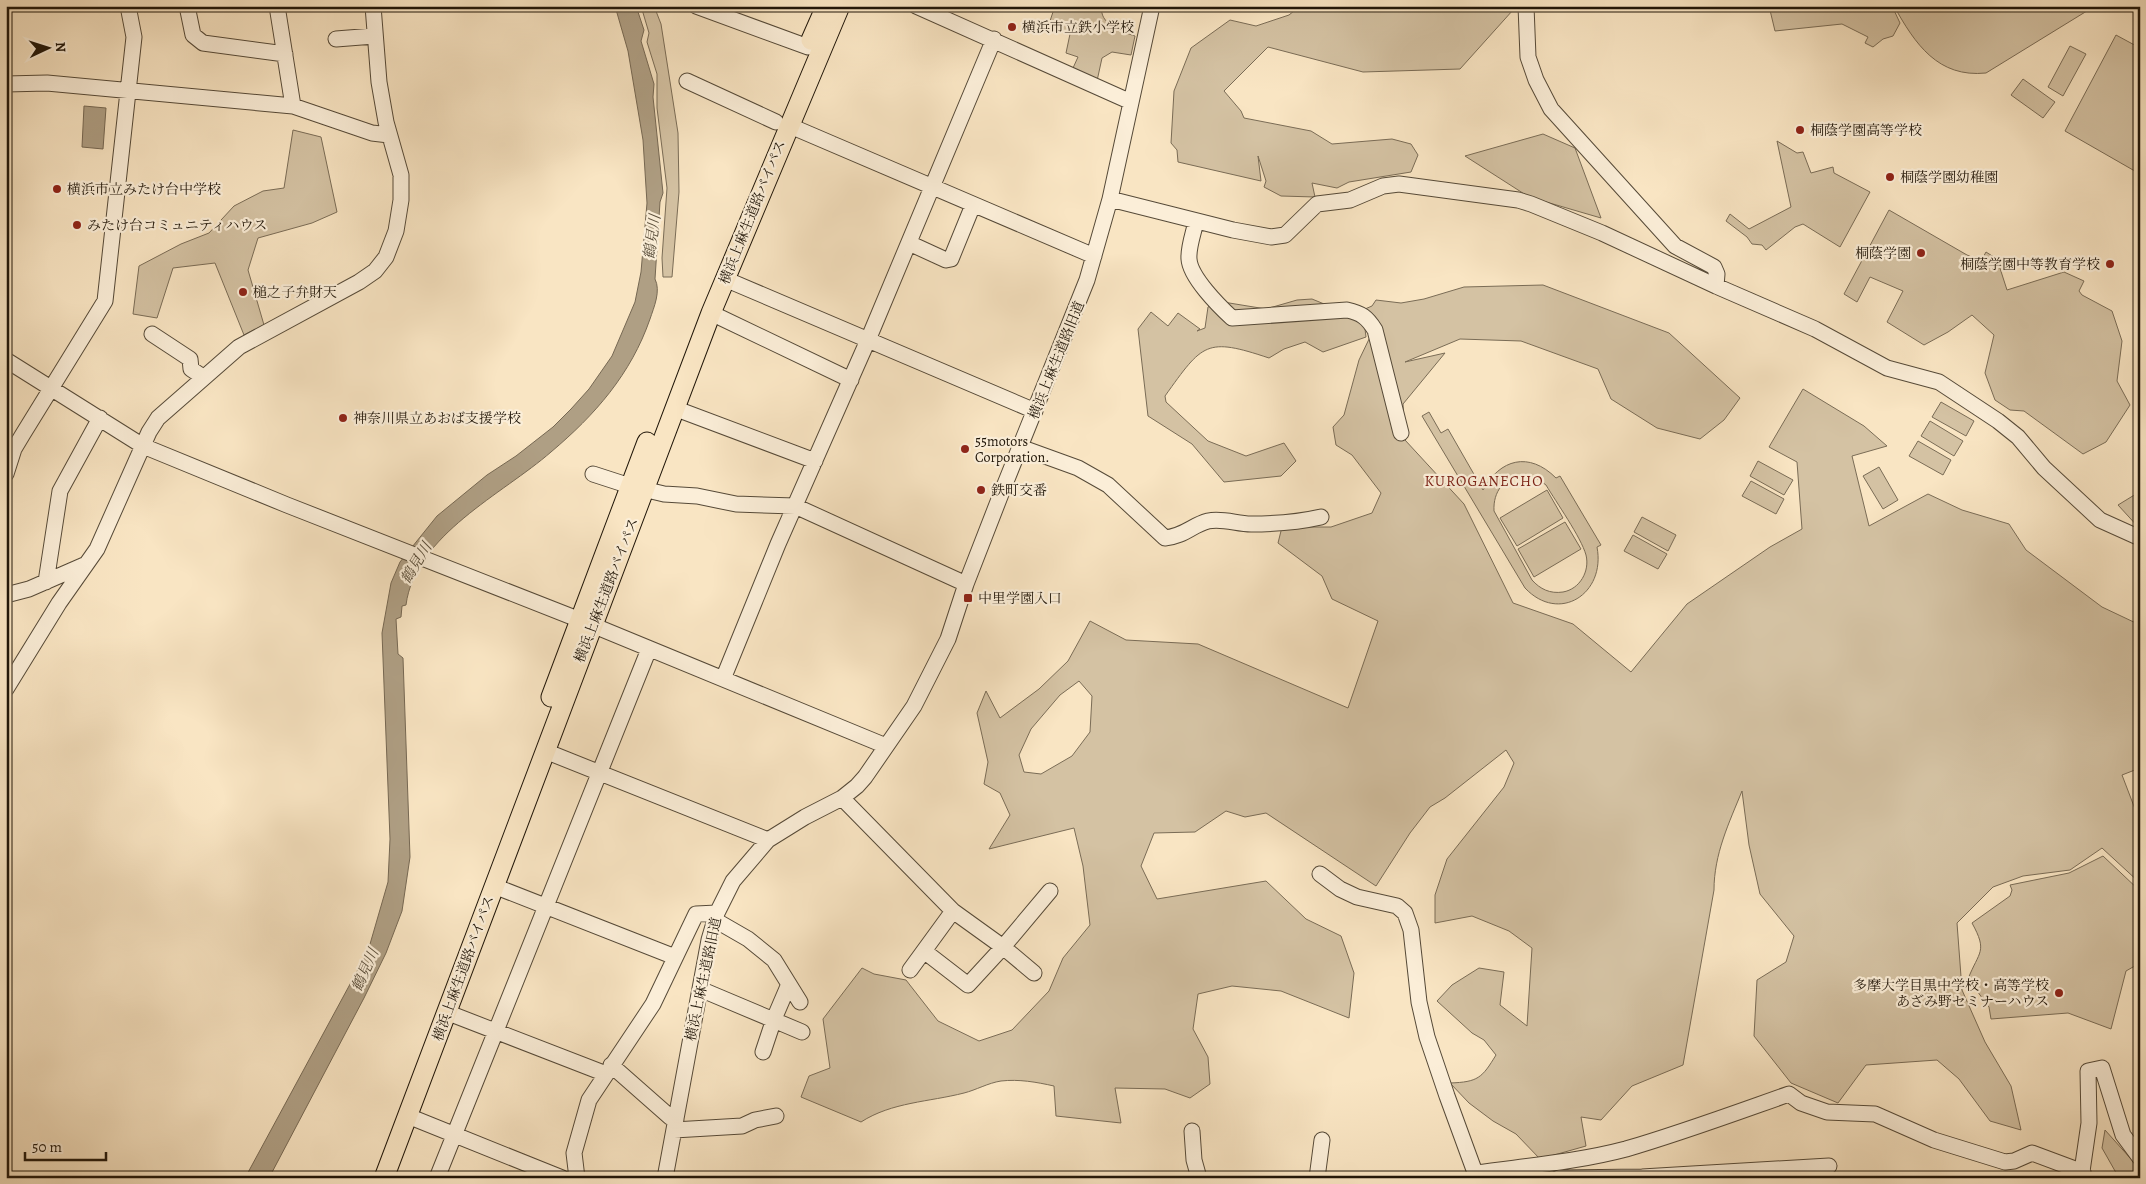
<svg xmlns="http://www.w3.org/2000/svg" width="2146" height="1184" font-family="Alegreya,'Noto Serif JP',serif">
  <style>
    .green { fill: #d4c2a3; stroke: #7a6c56; fill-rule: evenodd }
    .water { fill: #af9f84; stroke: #766853 }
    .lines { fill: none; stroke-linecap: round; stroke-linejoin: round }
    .minor-casing { stroke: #564a38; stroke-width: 17 }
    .major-casing { stroke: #201609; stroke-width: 21 }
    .minor { stroke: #fbeed8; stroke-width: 15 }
    .major { stroke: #f9e5c3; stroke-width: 19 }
    .poi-dot { fill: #8f2418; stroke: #fbeed8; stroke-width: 2 }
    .labels { text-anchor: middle; stroke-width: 4.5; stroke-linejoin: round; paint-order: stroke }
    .poi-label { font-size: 14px; fill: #201609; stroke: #fbeed8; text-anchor: start }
    .street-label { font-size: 14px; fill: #201609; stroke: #fbeed8 }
    .water-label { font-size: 15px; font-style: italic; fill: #594d3a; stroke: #fbeed8 }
    .neighbourhood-label { font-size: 15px; letter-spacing: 1px; fill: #7a1f14; stroke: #fbeed8 }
  </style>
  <rect width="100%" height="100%" fill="#f9e5c3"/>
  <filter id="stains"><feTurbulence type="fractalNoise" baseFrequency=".004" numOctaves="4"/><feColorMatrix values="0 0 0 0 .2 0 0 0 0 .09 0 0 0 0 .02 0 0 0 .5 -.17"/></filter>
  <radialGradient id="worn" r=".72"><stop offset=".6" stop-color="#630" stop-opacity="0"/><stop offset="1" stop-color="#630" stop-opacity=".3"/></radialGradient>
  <path class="green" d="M641 6H654L661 24 678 133 679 192 672 277H663L662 258 667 188 657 108V74L647 42 649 33Z
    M1055 6H1102C1098 24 1123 32 1135 36L1131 55 1112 52 1102 58 1097 81 1073 68 1078 57 1066 53 1070 34 1049 24Z
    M1300 6H1512L1513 10 1460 69 1363 72 1268 47 1224 91 1241 111 1244 118 1311 131 1332 144 1392 139 1411 144 1418 155 1411 172 1349 182 1337 188 1312 183 1315 197 1281 196 1264 187 1266 181 1258 156 1261 181 1178 162 1177 150 1171 143 1174 91 1191 48 1230 20 1256 26 1289 15Z
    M1769 6H1892L1900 23 1893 36 1883 39 1873 47 1865 43 1868 37 1842 24 1775 31Z
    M1894 6H2095L1986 73C1938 78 1915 44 1894 6Z
    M2116 35 2140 48V174L2065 131Z
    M2070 46 2086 54 2063 96 2048 87Z
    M2023 79 2055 102 2043 118 2011 95Z
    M293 130 321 137 337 212 312 223 258 238 248 270 264 325 244 335 215 263 173 268 157 318 133 314 139 266 181 244 209 233 234 206 263 191 284 188Z
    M1543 134 1575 148 1601 218 1529 197 1465 156Z
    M1777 141 1797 153 1803 152 1811 173 1833 167 1834 173 1870 192 1840 247 1803 224 1795 227 1766 250 1762 245 1752 244 1747 237 1726 221 1730 214 1749 229 1791 207Z
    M1889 210 1967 255 1981 261 1986 252 1997 259 2007 290 2064 272 2084 281 2079 291 2082 295 2112 311 2122 341 2117 381 2130 405 2106 442 2083 454 2024 411 2010 410 1995 400 1985 373 1994 335 1972 315 1948 332 1924 345 1887 322 1903 291 1870 277 1857 302 1844 294Z
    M1543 285 1669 333 1740 398 1724 420 1700 439 1657 428 1611 399 1598 369 1521 341 1460 339 1405 362 1445 353 1403 404 1405 440 1464 504 1513 603 1573 624 1631 672 1687 604 1770 547 1802 529 1797 462 1769 447 1803 389 1864 426 1887 446 1852 456 1869 526 1928 494 1962 510 2009 524 2026 550 2102 607 2140 625V768L2122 775 2140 822V883L2102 848 2070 870 2023 876 1993 887 1957 923 1962 990 1985 1042 2011 1086 2021 1130 1990 1121 1959 1079 1937 1060 1866 1065 1838 1103 1791 1083 1754 1036 1757 980 1786 962 1794 936 1760 894 1749 845 1742 791C1729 823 1714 854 1714 890L1683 1065 1632 1086 1601 1120 1581 1117 1586 1146 1540 1159 1516 1134 1493 1121 1469 1103 1450 1083C1478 1082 1482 1078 1496 1055L1484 1040 1472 1033 1437 1001 1452 985 1479 968 1504 972 1500 1005 1527 1026 1532 948 1509 931 1472 916 1435 923V895L1447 859 1504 787 1514 763 1506 750 1445 798 1430 807 1410 833 1376 886 1266 813 1245 817 1226 811 1195 832 1154 833 1141 866 1157 899 1266 881 1306 919 1341 936 1354 973 1349 1018 1281 991 1232 986 1198 994 1193 1029 1208 1057 1210 1084 1190 1098 1165 1089 1115 1088 1121 1123 1056 1116 1054 1086C1036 1082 1019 1079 1001 1081 988 1083 976 1090 964 1093 929 1102 892 1102 861 1122L801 1097 809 1076 830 1068 823 1019 862 968 874 974 906 980 938 1021 979 1041 1012 1030 1049 991 1063 958 1090 925 1083 866 1074 828 989 849 1010 815 1000 793 984 784 988 762 977 713 986 691 1000 718 1039 689 1068 661 1090 621 1126 640 1198 644 1348 708 1378 621 1332 599 1322 576 1278 543 1282 527H1331L1372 513 1381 493 1352 455 1336 445 1333 427 1344 415 1359 360 1371 335 1364 321 1366 337 1323 352 1305 342 1284 349 1269 358C1206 337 1203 343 1165 396L1166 402 1208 441 1246 456 1284 443 1296 461 1281 476 1224 482 1192 444 1148 416 1138 329 1151 312 1168 326 1178 313 1200 329 1197 331 1205 328 1208 307 1217 301 1266 309 1297 300 1312 299 1351 315 1372 306 1376 300 1401 303 1424 299 1464 287ZM1079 681 1092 696 1090 732 1072 756 1041 774 1024 772 1019 755 1031 729 1060 695Z
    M1941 402 1974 421 1966 436 1932 417Z
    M1429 412 1441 433 1448 429 1483 490C1500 459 1529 451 1556 478L1560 476 1601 545 1597 547C1606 594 1559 624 1525 588L1422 416ZM1523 475 1535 477 1546 485C1556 502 1581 537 1586 555 1590 571 1580 589 1563 592 1550 594 1540 589 1532 580L1494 511C1493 491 1504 478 1523 475Z
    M1930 421 1963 441 1954 456 1921 436Z
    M1918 441 1951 460 1943 475 1909 456Z
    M1758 461 1793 480 1784 495 1750 476Z
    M1879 467 1898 500 1883 509 1863 476Z
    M1751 481 1784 499 1776 514 1742 496Z
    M1547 490 1563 518 1517 546 1500 518Z
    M2136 494 2140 496V529L2118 505Z
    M1642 517 1676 535 1668 551 1634 532Z
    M1565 522 1581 549 1534 577 1518 549Z
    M1633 535 1667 554 1658 569 1624 551Z
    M2103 856 2140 891V963L2126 971 2111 1029 2068 1013 1991 1019 1989 1007 1968 979C1979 951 1988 952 1972 923L2010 896 2012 890 2010 885 2069 873Z
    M2105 1130 2140 1169V1178H2119L2102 1148Z"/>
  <path class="water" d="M615 6H636L644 30 641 41 654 84 653 97 663 193 660 202 655 279C661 291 654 307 650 319 631 374 595 415 551 452 503 494 415 535 406 605L402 606 401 617 396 619 398 654 403 658 410 857 402 911 386 953 364 998 269 1178H245L368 951 388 882 390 839 382 633 391 583 400 562 437 516 487 475 516 456 553 427 571 409 589 389 612 356 635 302 641 272 647 203 643 140 628 51Z
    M84 106 106 108 103 149 82 147Z"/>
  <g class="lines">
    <defs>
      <path id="minor" d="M187 6 193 35 203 43 285 54
        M277 6 293 106 372 133 389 135
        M696 6 808 47
        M916 6 1131 102
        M1526 6 1528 57 1536 80 1551 109 1675 246 1714 267 1717 274 1716 286
        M336 39 374 36
        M687 81 776 122
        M6 84 47 83 293 106
        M788 125 1094 256
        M1110 199 1233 230 1271 237 1285 235 1317 204 1350 200 1383 186 1399 184 1518 200 1531 204 1602 233 1716 286 1815 329 1887 368 1939 382 1998 421 2018 437 2044 468 2100 520 2140 538
        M1196 221C1194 232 1188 247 1189 259 1190 277 1219 306 1232 318L1347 310C1361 313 1367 317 1375 330L1401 433
        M909 243 946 260 951 259 973 205
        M725 279 1035 411
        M711 313 851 380
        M152 334 190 359 191 369 203 377
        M6 360 143 446 287 505 580 620 886 746
        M674 408 815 461
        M1020 447 1078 468 1108 485 1165 538C1185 536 1192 525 1208 521 1223 518 1237 524 1251 524 1274 524 1299 522 1321 517
        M6 474 14 449 23 434 105 301 134 37 128 6
        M593 474 630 486
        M643 489 664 494 697 496 736 504 795 506 966 584
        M46 582 60 491 100 418
        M6 595 29 589 84 565
        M723 679 778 544 868 340 994 39
        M6 689 59 603 97 549 149 432 158 418 239 347 359 282 375 271 386 257 396 231 401 200V175L386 122 379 82 373 6
        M545 751 768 840
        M842 798 953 911 1003 947 1034 973
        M1320 874 1340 889 1357 897 1397 906 1405 913 1411 930 1419 1002 1427 1037 1447 1096 1477 1178
        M494 886 675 957
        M715 920 748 939 774 960 800 1002
        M924 951 968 985 1003 947 1050 891
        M910 970 953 911
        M700 989 802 1032
        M446 1012 606 1074
        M763 1052 774 1019 789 984
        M611 1065 670 1117 676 1119
        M408 1116 562 1178
        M674 1130 742 1126 755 1120 776 1116
        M1192 1131 1194 1160 1199 1178
        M1476 1173C1526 1166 1577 1162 1626 1149 1681 1133 1735 1113 1789 1094L1801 1103 1827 1112 1875 1114 1934 1140 2005 1162 2014 1161 2032 1153 2083 1172
        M437 1178 649 649
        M577 1178 574 1153 589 1100 653 1004 696 914 717 913
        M665 1178 709 940 717 913 733 881 768 840 805 817 842 798 857 786 865 777 914 706 948 639 966 584 1001 494 1087 280 1110 199 1152 6
        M1317 1178 1322 1140
        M1559 1178 1642 1177 1829 1166
        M2081 1178 2089 1123 2088 1071 2102 1068 2123 1135 2140 1158"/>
      <path id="major" d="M811 40 826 6
        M551 697 647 442
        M384 1178 711 313 840 6"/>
    </defs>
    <use href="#minor" class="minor-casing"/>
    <use href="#major" class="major-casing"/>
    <use href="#minor" class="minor"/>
    <use href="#major" class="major"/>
  </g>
  <g class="poi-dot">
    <circle cx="1012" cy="27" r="5"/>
    <circle cx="1800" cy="130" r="5"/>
    <circle cx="1890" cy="177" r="5"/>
    <circle cx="57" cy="189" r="5"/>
    <circle cx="77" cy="225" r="5"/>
    <circle cx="1921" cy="253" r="5"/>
    <circle cx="2110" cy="264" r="5"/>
    <circle cx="243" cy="292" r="5"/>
    <circle cx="343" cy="418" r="5"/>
    <circle cx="965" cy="449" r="5"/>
    <circle cx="981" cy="490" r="5"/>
    <rect x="963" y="593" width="10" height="10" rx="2.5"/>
    <circle cx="2059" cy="993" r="5"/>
  </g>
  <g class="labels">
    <g class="poi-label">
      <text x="1022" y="32">横浜市立鉄小学校</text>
      <text x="1810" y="135">桐蔭学園高等学校</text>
      <text x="1900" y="182">桐蔭学園幼稚園</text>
      <text x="67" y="194">横浜市立みたけ台中学校</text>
      <text x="87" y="230">みたけ台コミュニティハウス</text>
      <text x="1911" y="258" text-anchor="end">桐蔭学園</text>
      <text x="2100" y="269" text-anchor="end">桐蔭学園中等教育学校</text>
      <text x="253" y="297">槌之子弁財天</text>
      <text x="353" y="423">神奈川県立あおば支援学校</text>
      <text x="975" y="446">55motors<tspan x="975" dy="16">Corporation.</tspan></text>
      <text x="991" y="495">鉄町交番</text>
      <text x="978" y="603">中里学園入口</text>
      <text x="2049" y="990" text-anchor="end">多摩大学目黒中学校・高等学校<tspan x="2049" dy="16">あざみ野セミナーハウス</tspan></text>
    </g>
    <g class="street-label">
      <text transform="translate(752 212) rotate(-68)" y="5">横浜上麻生道路バイパス</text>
      <text transform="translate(1056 360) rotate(-68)" y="5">横浜上麻生道路旧道</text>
      <text transform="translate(606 590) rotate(-69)" y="5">横浜上麻生道路バイパス</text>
      <text transform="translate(463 968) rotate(-70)" y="5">横浜上麻生道路バイパス</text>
      <text transform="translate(703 979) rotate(-78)" y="5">横浜上麻生道路旧道</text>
    </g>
    <g class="water-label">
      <text transform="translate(652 237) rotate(-82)" y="5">鶴見川</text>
      <text transform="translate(416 563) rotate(-59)" y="5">鶴見川</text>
      <text transform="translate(365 970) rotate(-66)" y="5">鶴見川</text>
    </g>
    <g class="neighbourhood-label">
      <text x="1484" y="486">KUROGANECHO</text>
    </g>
  </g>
  <rect width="2146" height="1184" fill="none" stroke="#f9e5c3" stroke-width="25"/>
  <rect x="8" y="8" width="2131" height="1169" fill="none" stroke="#201609" stroke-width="2.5"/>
  <rect x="12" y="12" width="2121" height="1159" fill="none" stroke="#201609"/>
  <g transform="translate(48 48) rotate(86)" stroke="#fbeed8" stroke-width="4" paint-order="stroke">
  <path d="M0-4L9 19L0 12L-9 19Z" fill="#201609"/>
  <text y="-8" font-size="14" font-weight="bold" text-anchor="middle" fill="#201609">N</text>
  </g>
  <path d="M25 1152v8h81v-8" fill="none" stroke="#201609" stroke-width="2.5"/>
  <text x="32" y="1152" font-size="15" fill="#201609" stroke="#fbeed8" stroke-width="4" paint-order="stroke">50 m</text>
  <rect width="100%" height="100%" filter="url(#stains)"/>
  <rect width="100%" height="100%" fill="url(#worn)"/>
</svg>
